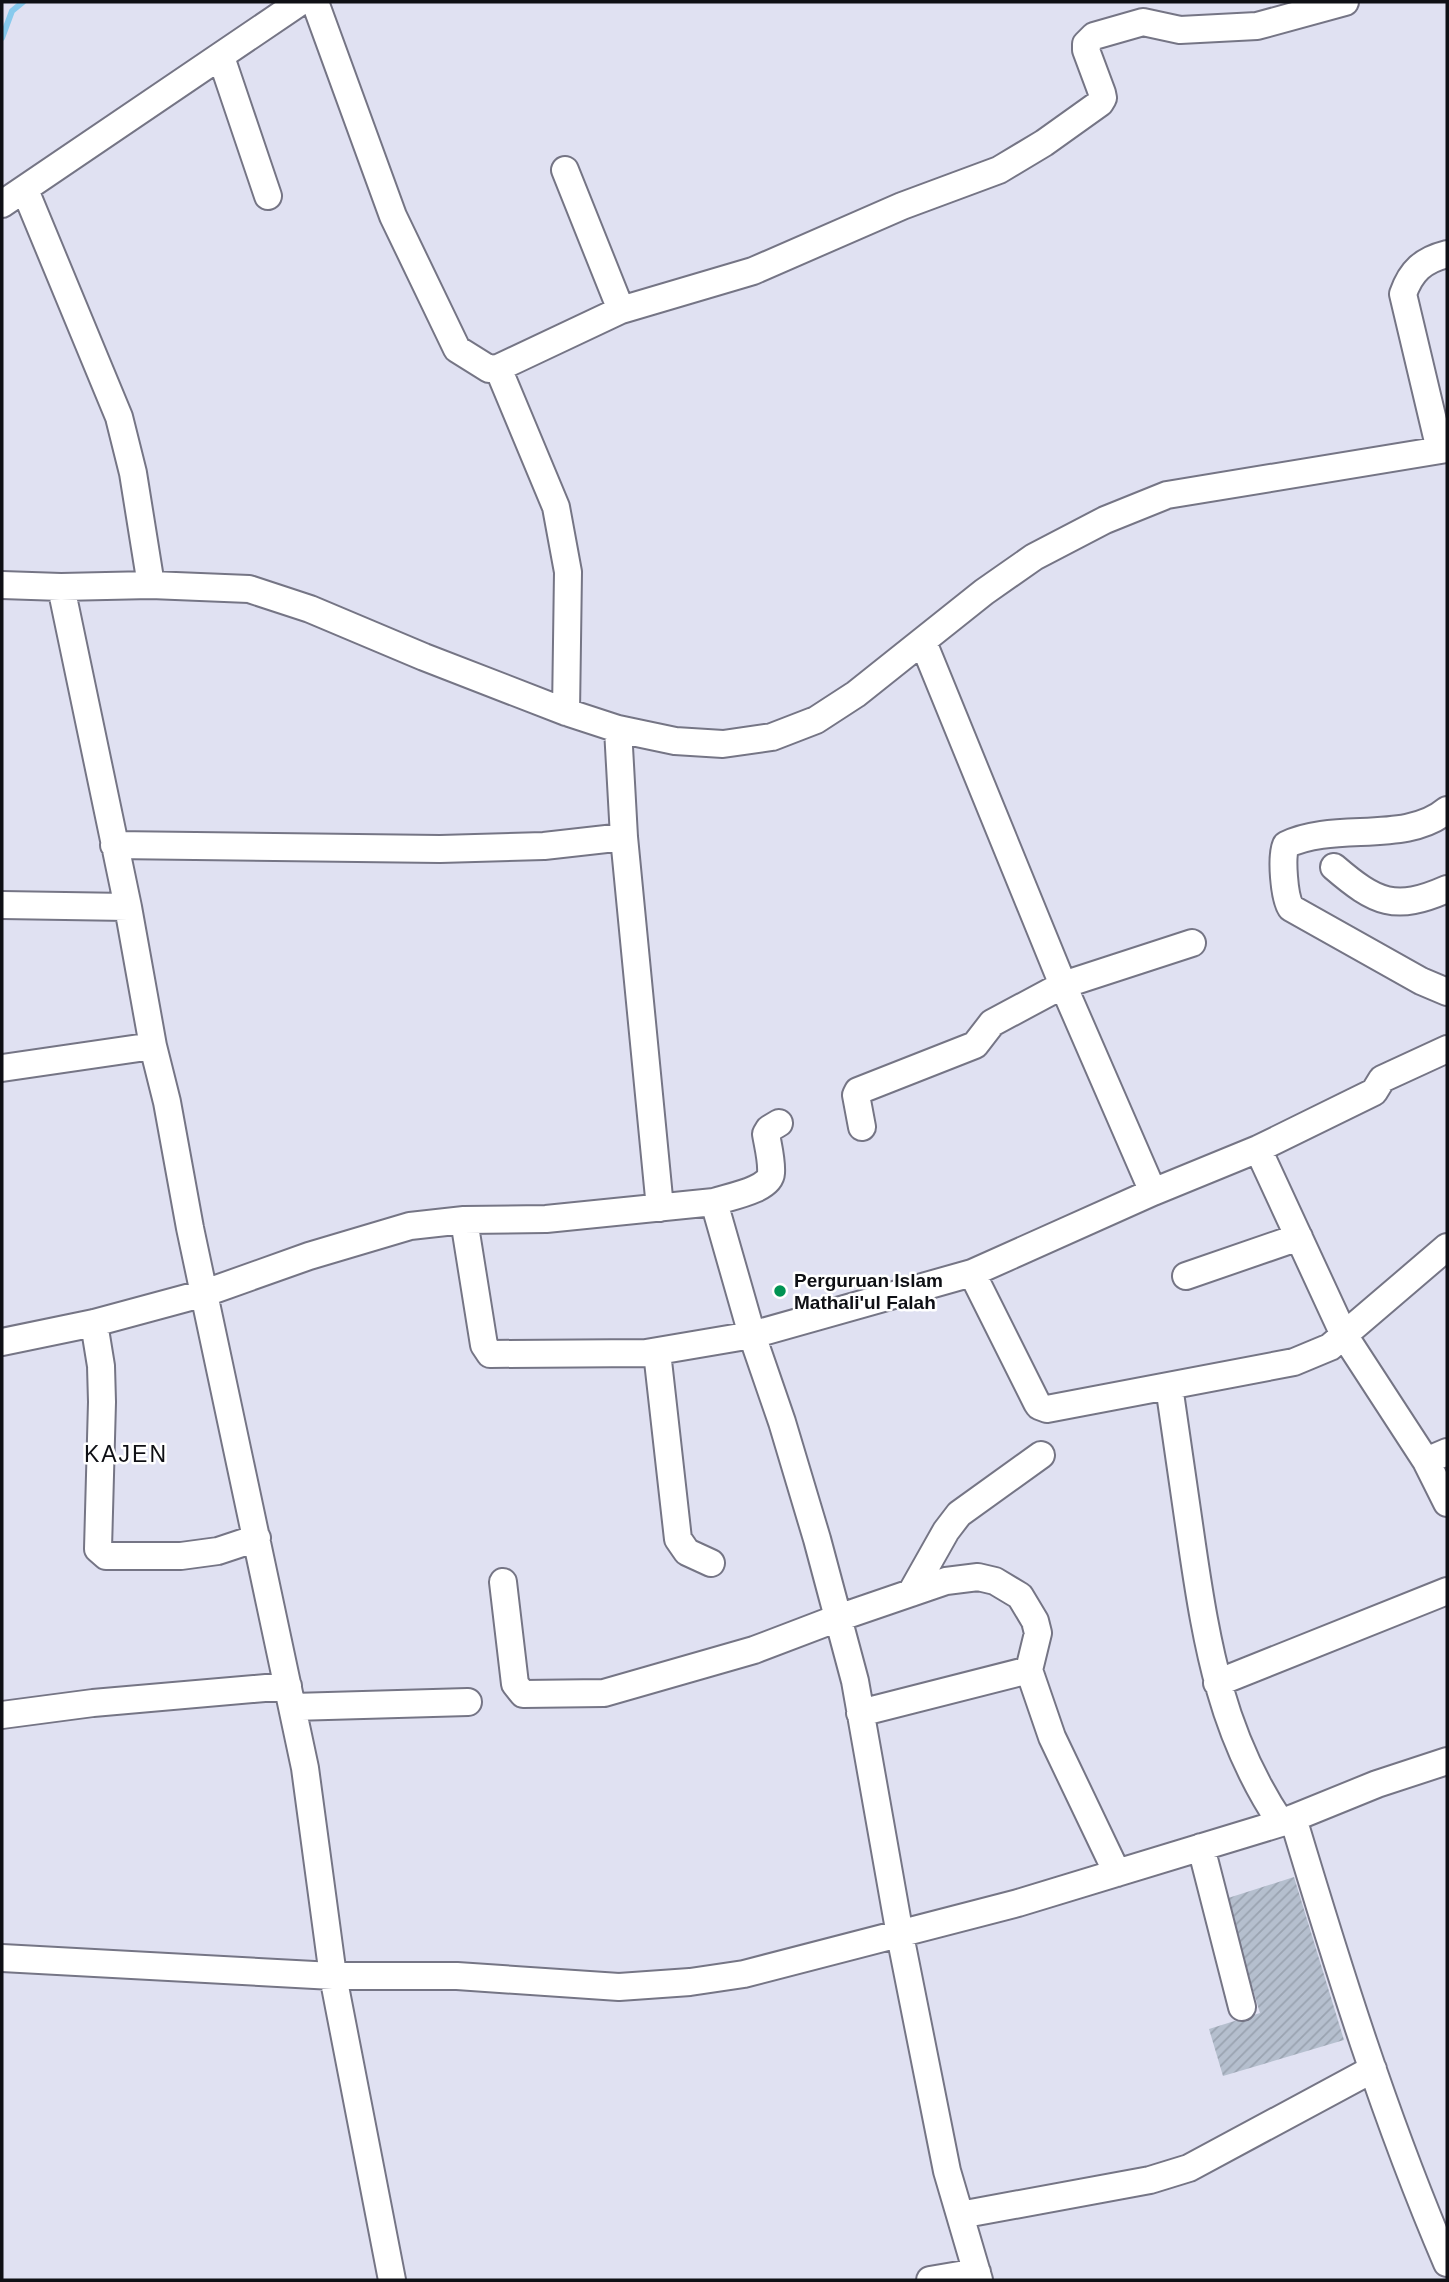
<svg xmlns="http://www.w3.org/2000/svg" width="1449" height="2282" font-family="Helvetica,sans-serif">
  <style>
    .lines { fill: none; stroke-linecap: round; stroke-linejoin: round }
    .stream { stroke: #87caed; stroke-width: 6 }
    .building { fill: url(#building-hatch) }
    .minor-casing { stroke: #757585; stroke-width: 30 }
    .minor { stroke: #fff; stroke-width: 26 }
    .poi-dot { fill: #009353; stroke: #fff; stroke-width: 2.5 }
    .labels { text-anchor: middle; stroke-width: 5; stroke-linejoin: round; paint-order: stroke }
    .poi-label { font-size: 19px; font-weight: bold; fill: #0f1015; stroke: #fff; text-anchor: start }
    .quarter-label { font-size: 23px; letter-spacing: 2px; fill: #0f1015; stroke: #fff }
  </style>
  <defs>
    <pattern id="building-hatch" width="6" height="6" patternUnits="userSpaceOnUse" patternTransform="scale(1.75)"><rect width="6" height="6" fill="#b5bfce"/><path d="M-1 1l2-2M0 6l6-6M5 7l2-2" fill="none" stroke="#9aa3b0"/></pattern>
  </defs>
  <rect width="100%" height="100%" fill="#e0e1f2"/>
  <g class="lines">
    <path class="stream" d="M2 38 12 11 23 2"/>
  </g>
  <path class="building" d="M1294 1877 1344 2040 1223 2076 1209 2029 1260 2013 1225 1899Z"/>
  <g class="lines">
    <defs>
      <path id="minor" d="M315 2 393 216 457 349 489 369 498 368 621 310 753 271 902 206 999 170 1044 143 1100 103 1103 98 1102 93 1086 50V44L1094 36 1143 22 1180 30 1257 26 1345 2
        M221 57 268 196
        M565 170 621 310
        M25 190 119 417 133 473 151 585
        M2 204 300 2
        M498 368 556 507 568 572 566 712
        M1440 450 1403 294C1411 271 1423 260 1447 254
        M2 585 61 587 151 585 249 589 310 609 424 657 566 712 618 729 675 741 723 744 772 737 816 720 856 694 984 592 1034 557 1105 520 1167 495 1447 449
        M61 587 128 907 153 1046 167 1102 190 1228 305 1768 333 1976 392 2280
        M618 729 624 837 660 1208
        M1447 810C1406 845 1335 821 1286 845 1281 857 1284 897 1291 908L1421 981 1447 992
        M114 845 440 849 544 846 624 837
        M1334 867C1376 903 1395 912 1447 889
        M2 905 128 907
        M2 1068 153 1046
        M862 1127 856 1095 858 1091 975 1045 992 1023 1063 985 1192 943
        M1258 1149 1344 1335 1426 1461 1447 1452
        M1153 1192 1258 1149 1374 1092 1382 1079 1447 1049
        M714 1202C728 1197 770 1190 771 1173 772 1161 768 1146 766 1134L769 1129 779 1123
        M464 1220 484 1345 490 1354 646 1353 752 1335 972 1273 1153 1192 1063 985 923 642
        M972 1273 1037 1403 1039 1406 1047 1409 1294 1362 1330 1347 1447 1247
        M1186 1276 1299 1237
        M94 1323 101 1366 102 1402 98 1549 106 1556H181L218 1551 257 1538
        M2 1342 94 1323 205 1293 309 1256 410 1226 464 1220 546 1219 714 1202 752 1335 782 1422 817 1539 855 1681 900 1935 947 2171 979 2280
        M657 1352 678 1539 687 1552 711 1563
        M1169 1386C1177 1439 1184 1492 1192 1545 1207 1647 1222 1735 1281 1823
        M1426 1461 1447 1503
        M503 1582 515 1684 523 1694 604 1693 754 1650 838 1618 946 1581 978 1577 995 1581 1020 1596 1035 1621 1038 1633 1029 1670 1052 1737 1117 1873
        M911 1593 946 1531 959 1514 1041 1455
        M1217 1683 1447 1591
        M293 1707 468 1702
        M860 1713 1029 1670
        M2 1715 93 1703 288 1686
        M1293 1818C1338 1968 1385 2119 1447 2263
        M1201 1847 1242 2007
        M2 1958 333 1976H457L619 1987 690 1982 744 1974 1018 1903 1281 1823 1377 1784 1447 1761
        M960 2215 1150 2180 1189 2168 1373 2069
        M930 2280 977 2272"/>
    </defs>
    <use href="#minor" class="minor-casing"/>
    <use href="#minor" class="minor"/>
  </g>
  <circle class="poi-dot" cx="780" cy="1291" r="7"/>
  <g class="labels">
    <g class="poi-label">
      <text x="794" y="1287">Perguruan Islam<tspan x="794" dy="22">Mathali'ul Falah</tspan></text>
    </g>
    <g class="quarter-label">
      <text x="126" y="1462">KAJEN</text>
    </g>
  </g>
  <rect width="1449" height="2282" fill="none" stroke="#0f1015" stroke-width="7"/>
</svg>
